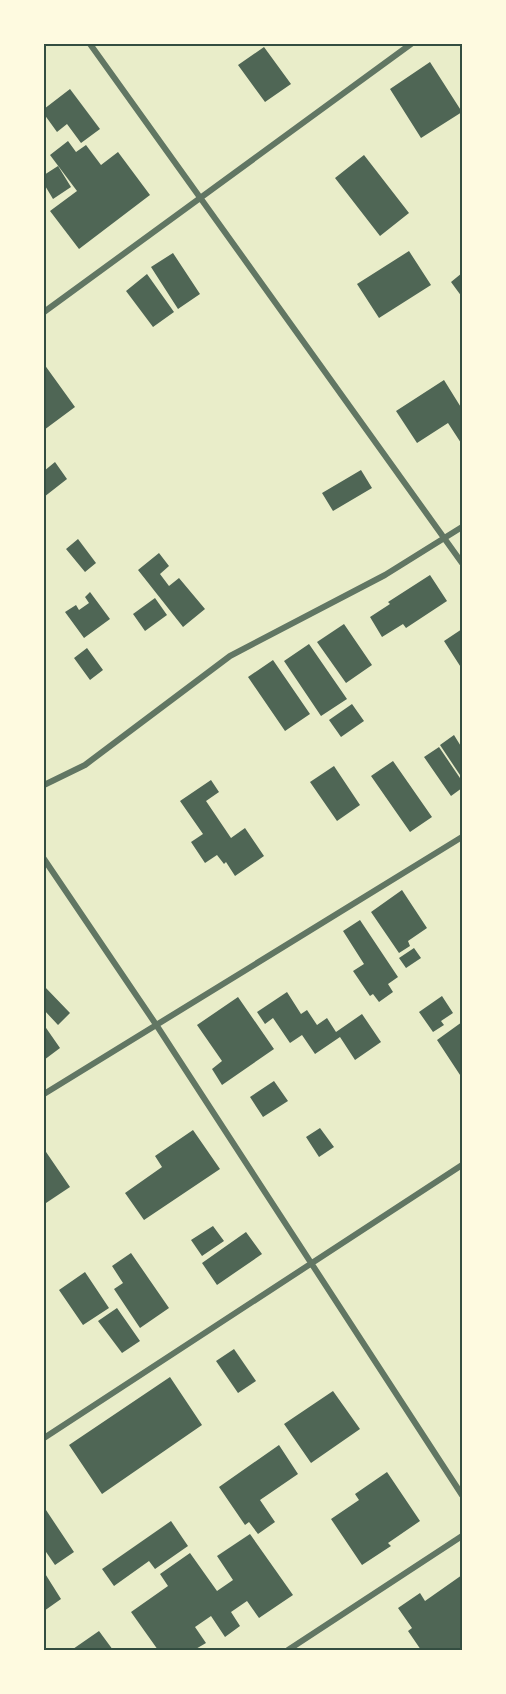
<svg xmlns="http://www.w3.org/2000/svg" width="506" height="1694" font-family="'Asap Condensed',sans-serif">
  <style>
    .building { fill: #4f6655 }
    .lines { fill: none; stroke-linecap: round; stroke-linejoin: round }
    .minor { stroke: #617663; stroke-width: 6 }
    .neatline { fill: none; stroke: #344e41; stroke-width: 2 }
  </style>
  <rect width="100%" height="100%" fill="#e9edc9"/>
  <path class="building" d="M264 47 291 84 265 102 238 65Z
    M430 62 462 112 421 138 390 89Z
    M70 89 100 129 81 143 67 124 57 132 44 114V109Z
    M68 141 76 152 86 145 101 165 118 152 150 195 79 249 50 211 77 191 50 155Z
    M364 155 409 213 380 236 335 178Z
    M58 166 71 187 53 199 44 184V175Z
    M409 251 431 285 379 318 357 284Z
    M173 253 200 294 178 309 151 267Z
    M462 273V297L451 282Z
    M147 274 174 312 153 327 126 291Z
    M44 364 75 407 44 430Z
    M444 380 462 409V442L461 443 448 423 417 443 396 411Z
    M55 462 67 479 44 497V471Z
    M361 470 372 488 333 511 322 493Z
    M78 539 96 563 85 572 66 549Z
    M159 553 169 566 160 574 169 586 179 578 205 609 183 627 138 570Z
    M430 575 447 601 406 628 403 624 382 637 370 617 390 604 388 602Z
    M90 592 110 619 84 638 65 612 76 605 79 610 89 603 85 597Z
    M155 598 167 615 145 631 133 614Z
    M344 624 372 665 346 683 317 642Z
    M462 629V669L444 641Z
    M309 644 347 699 321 716 284 661Z
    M87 648 103 670 90 680 74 658Z
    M273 660 310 714 285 731 248 677Z
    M352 704 364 721 341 737 329 720Z
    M454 735 462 748V778L440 745Z
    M439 747 462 781V788L451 796 424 757Z
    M393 761 432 817 410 832 371 776Z
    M334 766 360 805 337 821 310 782Z
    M211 780 219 792 206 801 231 838 245 828 264 856 235 876 226 862 224 864 217 855 205 863 191 842 203 834 180 801Z
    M402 890 427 928 408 941 410 946 399 953 371 912Z
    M360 920 398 977 388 984 393 992 379 1002 373 994 370 996 353 971 364 964 343 931Z
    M414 948 421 958 406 968 399 958Z
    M44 986 70 1013 58 1025 44 1010Z
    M287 992 301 1014 307 1010 317 1025 327 1018 336 1032 362 1014 381 1042 355 1060 340 1037 315 1054 302 1035 290 1043 273 1018 265 1024 257 1012Z
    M442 996 453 1013 441 1021 444 1025 433 1032 419 1012Z
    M238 997 274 1049 222 1085 212 1069 222 1061 197 1025Z
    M462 1022V1078L437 1040Z
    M44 1025 60 1048 44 1060Z
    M274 1081 288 1101 263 1117 250 1097Z
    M320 1128 334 1147 319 1157 306 1137Z
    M193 1130 220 1169 144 1220 125 1193 162 1167 155 1156Z
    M44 1149 70 1187 46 1203 44 1198Z
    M213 1226 224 1241 202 1256 191 1240Z
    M246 1232 262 1254 217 1285 202 1263Z
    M131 1253 169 1308 140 1328 114 1289 123 1283 112 1266Z
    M85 1272 109 1308 83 1325 59 1290Z
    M117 1308 140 1341 122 1353 98 1321Z
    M234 1349 256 1381 238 1393 216 1361Z
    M170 1377 202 1425 102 1494 69 1445Z
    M333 1391 360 1429 311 1463 284 1424Z
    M279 1445 298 1474 260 1500 275 1522 258 1534 249 1522 245 1525 219 1487Z
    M387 1472 420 1521 388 1543 391 1546 362 1565 331 1519 359 1500 355 1494Z
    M44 1507 74 1552 55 1565 44 1549Z
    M171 1521 188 1546 155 1569 149 1561 114 1586 102 1569Z
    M250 1534 293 1595 259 1618 247 1601 231 1612 240 1626 225 1637 211 1616 195 1627 206 1643 194 1650H158L131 1612 168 1586 160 1574 190 1553 217 1591 233 1580 217 1556Z
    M44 1572 61 1599 44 1611Z
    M462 1575V1650H421L408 1631 412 1628 398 1608 420 1593 425 1601Z
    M99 1631 113 1650H74L73 1649Z"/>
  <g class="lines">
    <path class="minor" d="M90 44 462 563
      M44 312 411 44
      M44 785 85 765 230 656 385 575 462 527
      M44 859 157 1026 462 1495
      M44 1094 462 837
      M44 1438 462 1165
      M288 1650 462 1536"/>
  </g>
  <rect width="506" height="1694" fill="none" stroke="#fefae0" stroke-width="90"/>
  <rect x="45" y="45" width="416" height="1604" class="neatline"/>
</svg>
